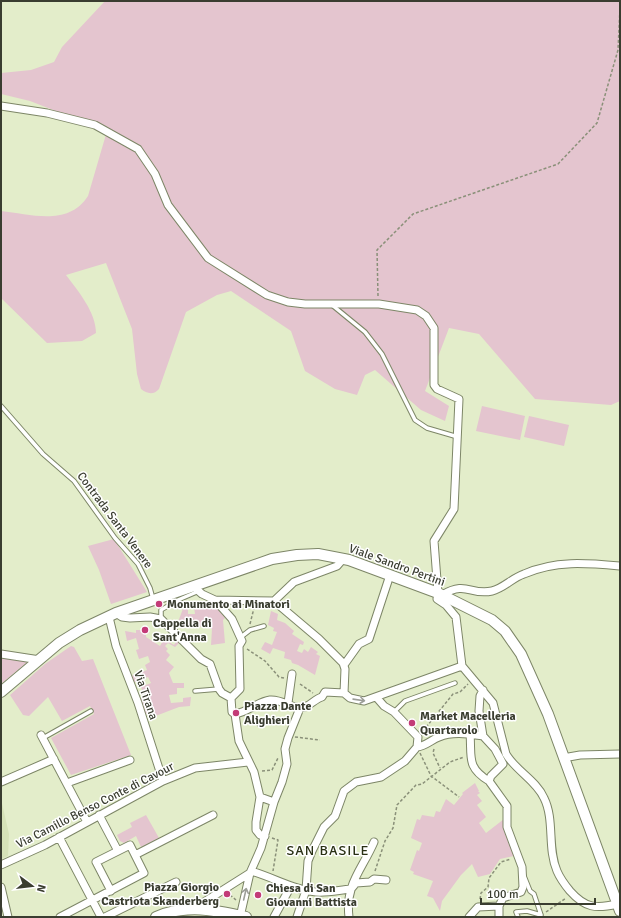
<svg xmlns="http://www.w3.org/2000/svg" width="621" height="918" font-family="Signika,sans-serif">
  <style>
    .built { fill: #d6e2b8 }
    .green { fill: #e4c5cf }
    .lines { fill: none; stroke-linecap: round; stroke-linejoin: round }
    .lane-casing { stroke: #7d8667; stroke-width: 5.5 }
    .street-casing { stroke: #7d8667; stroke-width: 9 }
    .secondary-casing { stroke: #7d8667; stroke-width: 12 }
    .path { stroke: #8a9079; stroke-width: 1.5; stroke-dasharray: 3 2; stroke-linecap: butt }
    .lane { stroke: #fff; stroke-width: 3.5 }
    .street { stroke: #fff; stroke-width: 7 }
    .secondary { stroke: #fff; stroke-width: 10 }
    .oneway { stroke: #9c9e98 }
    .poi-dot { fill: #c33b78; stroke: #fff; stroke-width: 1.5 }
    .labels { text-anchor: middle; stroke-width: 3; stroke-linejoin: round; paint-order: stroke }
    .street-label { font-size: 12px; fill: #3a3d30; stroke: #fff }
    .poi-label { font-size: 12px; font-weight: bold; fill: #3a3d30; stroke: #fff; text-anchor: start }
    .quarter-label { font-size: 14px; letter-spacing: 1px; fill: #293014; stroke: #fff }
  </style>
  <rect width="100%" height="100%" fill="#e3edca"/>
  <path class="built" d="M1 799 9 834 8 856 1 859Z"/>
  <path class="green" d="M105 1H620V401L611 405 535 399 479 334 449 328 425 391 449 406 445 421 421 410 375 370 365 375 357 395 335 389 305 371 291 331 231 291 217 295 186 312 159 389C154 395 147 394 141 389L137 374 132 329 106 263 66 275C78 291 96 312 96 333L82 341 47 343 1 298V211C31 214 68 227 88 196L107 131 30 101 1 94V73L31 70 54 62 62 47Z
    M482 406 525 416 520 440 476 431Z
    M529 416 569 425 564 446 524 437Z
    M114 539 147 592 111 604 99 570 88 546Z
    M188 601V614H195L194 607 213 609V603L225 618 223 620 225 643 211 645 212 629 178 622 184 606 183 605Z
    M271 611 278 614 277 620 285 623 294 631 292 634 304 642 303 645 300 644 297 651 302 653 304 649 308 652 311 647 318 652 316 654 320 656 315 675 298 665 292 663 291 660 284 658 285 652 273 648 270 654 261 649 265 642 272 645 277 632 273 631 274 628 268 625Z
    M136 630H142L146 635V637L160 646 164 639 174 645 178 639 180 642 175 647 168 643 165 646 168 649 166 651 170 655 166 660 174 667 169 673 173 683H184V688H177V694L169 695 171 703 183 702V698L191 697 190 706 179 707 153 717 151 712 144 715 140 699 145 697 141 687 151 683 148 677 133 683 131 676 147 670 145 665 150 662 148 656 139 659 136 650 139 649 136 638 127 641 125 631 136 633Z
    M71 646 74 647 82 661 93 659 131 755 71 775 51 738 94 714 90 706 62 721 48 697 29 716 23 715 10 695 45 664Z
    M1 656 30 660 1 684Z
    M475 783 479 791H478L480 793 477 795 482 801 477 805 486 817 479 823 486 833 504 819 514 850V856L500 859 490 874 478 877 472 864 461 875 442 901 440 911 433 898 427 896 433 881 413 874 414 872 410 870 417 850 419 851 422 843 411 838 417 819 420 820 422 815 434 817 436 811 440 812 446 799 454 805 463 794 462 793Z
    M146 815 159 838 141 847 136 836 124 843 120 841 117 835 132 827 130 823Z"/>
  <g class="lines">
    <defs>
      <path id="lane" d="M332 305 365 332 382 354 415 420 427 428 458 437
        M1 406 43 454 74 481 115 538 138 564 150 588 153 599
        M161 619V610L178 600 199 591
        M241 637 250 630 264 626
        M195 691 219 689
        M394 712 405 701 455 683
        M43 738 91 711
        M524 876 530 891 534 894 541 915
        M518 917 516 912 527 911 541 915"/>
      <path id="street" d="M1 106 47 113 95 125 138 149 155 174 168 205 208 258 267 295 288 302 305 304H379L417 310 426 316 434 328V385L437 389 459 399 454 509 434 541 438 593 437 599 446 605 456 617 462 666 493 703 506 754C516 771 536 780 544 798 555 820 547 848 557 871 560 878 565 885 570 891 585 908 596 909 617 904
        M194 587 202 594 215 600 274 601 319 639 343 663 345 669 344 693
        M442 595C467 580 470 596 492 591 504 588 512 578 524 574 555 560 587 563 620 566
        M215 600 232 619 242 641 239 646 240 689 231 698
        M274 601 294 582 337 566 343 559
        M116 613 122 617 130 618 150 617 161 619 201 659 210 664 219 689 222 693 231 698 232 712 235 714 239 741 254 772 260 797 274 802
        M109 617 116 646 138 703 163 781
        M1 654 40 660
        M344 665 359 644 369 639 390 575
        M483 690 480 696 479 711 483 736 495 749 503 764 491 776 489 781 507 806V827L522 867 523 887 521 892 503 898 499 906V917
        M288 703 292 674
        M235 714C248 712 257 702 270 700 281 699 290 707 300 708 309 708 314 699 322 697L325 692 344 693 350 698 364 701 462 666
        M470 734C472 757 466 767 489 781
        M41 735 87 822
        M417 747C426 746 431 740 439 737 453 731 469 734 483 736
        M563 758 580 755 620 754
        M1 782 54 759
        M67 783 130 760
        M260 797 256 822V830L260 835 265 836
        M99 815 118 851
        M59 837 101 917
        M135 855 213 815
        M1 865 45 845 163 781 195 768 248 762
        M251 871C273 877 293 890 316 892 328 893 339 890 351 889
        M1 887 8 917
        M351 889 356 883 370 882 374 879 386 880
        M193 909 250 873
        M60 917 144 873 130 845 96 862 111 891
        M105 917 176 882
        M240 917 250 873 261 848 274 802 282 782 287 764 285 749 288 738 300 708
        M274 917 291 886
        M297 917 306 890 308 861 312 851 324 827 335 816 344 791 356 782 381 777 405 761 417 747 418 737 394 712 384 706 377 698
        M349 917C345 884 362 870 374 842
        M469 917 478 907 499 906"/>
      <path id="secondary" d="M1 692 59 643 80 630 116 613 272 559 297 555 318 554 349 560 438 593 492 620 505 631 521 654 548 714 620 911
        M156 917C186 904 215 910 246 917"/>
    </defs>
    <use href="#lane" class="lane-casing"/>
    <use href="#street" class="street-casing"/>
    <use href="#secondary" class="secondary-casing"/>
    <path class="path" d="M378 296 377 250 413 214 558 164 597 123 618 50 620 8
      M250 624 254 608
      M247 649 265 661 279 677 284 678
      M300 684 313 693
      M250 717 260 728
      M423 731 453 694 460 692 468 684
      M295 737 320 740
      M434 749 433 753 440 768
      M420 753 431 776 459 797
      M262 771 272 770 278 758
      M272 838 278 840 273 871
      M375 871 385 841 393 828 397 805 416 785 422 784 450 762 464 757
      M230 895 236 900
      M480 899 481 893 488 887 489 878 501 862 511 859
      M546 912 566 898"/>
    <use href="#lane" class="lane"/>
    <use href="#street" class="street"/>
    <use href="#secondary" class="secondary"/>
  </g>
  <defs><path id="oneway-shaft" d="M-6 0H5M1.5-3L5.5 0L1.5 3" fill="none" stroke-width="1.6" stroke-linecap="round" stroke-linejoin="round"/></defs>
  <g class="oneway">
    <use href="#oneway-shaft" transform="translate(359 700) rotate(8)"/>
    <use href="#oneway-shaft" transform="translate(245 894) rotate(-77)"/>
  </g>
  <g class="poi-dot">
    <circle cx="159" cy="604" r="4"/>
    <circle cx="145" cy="630" r="4"/>
    <circle cx="236" cy="713" r="4"/>
    <circle cx="412" cy="723" r="4"/>
    <circle cx="227" cy="894" r="4"/>
    <circle cx="258" cy="895" r="4"/>
  </g>
  <g class="labels">
    <g class="street-label">
      <text transform="translate(115 520) rotate(53)" y="4">Contrada Santa Venere</text>
      <text transform="translate(397 565) rotate(20)" y="4">Viale Sandro Pertini</text>
      <text transform="translate(146 695) rotate(71)" y="4">Via Tirana</text>
      <text transform="translate(95 805) rotate(-27)" y="4">Via Camillo Benso Conte di Cavour</text>
    </g>
    <g class="poi-label">
      <text x="167" y="608">Monumento ai Minatori</text>
      <text x="153" y="627">Cappella di<tspan x="153" dy="14">Sant'Anna</tspan></text>
      <text x="244" y="710">Piazza Dante<tspan x="244" dy="14">Alighieri</tspan></text>
      <text x="420" y="720">Market Macelleria<tspan x="420" dy="14">Quartarolo</tspan></text>
      <text x="219" y="891" text-anchor="end">Piazza Giorgio<tspan x="219" dy="14">Castriota Skanderberg</tspan></text>
      <text x="266" y="892">Chiesa di San<tspan x="266" dy="14">Giovanni Battista</tspan></text>
    </g>
    <g class="quarter-label">
      <text x="328" y="855">SAN BASILE</text>
    </g>
  </g>
  <rect width="621" height="918" fill="none" stroke="#3a3d30" stroke-width="4"/>
  <g transform="translate(32 886) rotate(105)" stroke="#ffffff" stroke-width="3" paint-order="stroke">
  <path d="M0-3L7 15L0 10L-7 15Z" fill="#3a3d30"/>
  <text y="-6" font-size="11" font-weight="bold" text-anchor="middle" fill="#3a3d30">N</text>
  </g>
  <path d="M481 898v6h114v-6" fill="none" stroke="#3a3d30" stroke-width="2"/>
  <text x="487" y="898" font-size="12" fill="#3a3d30" stroke="#ffffff" stroke-width="3" paint-order="stroke">100 m</text>
</svg>
